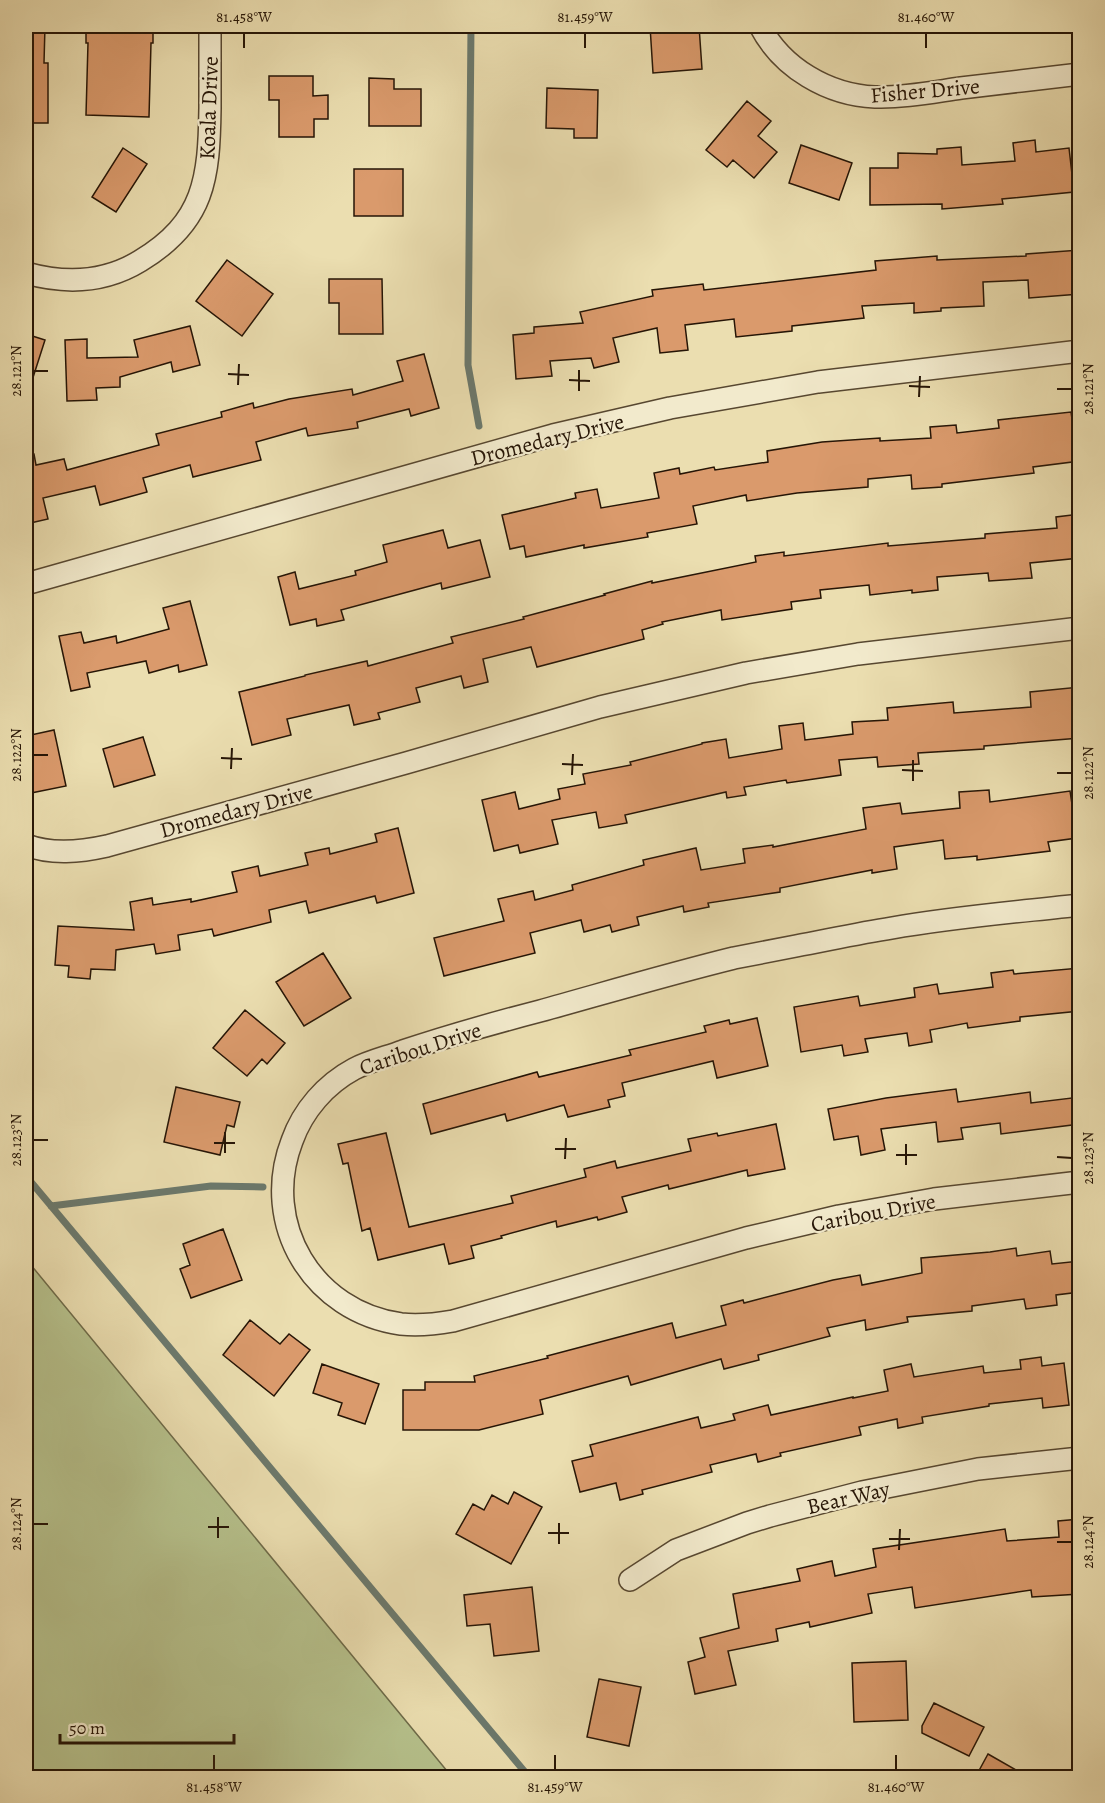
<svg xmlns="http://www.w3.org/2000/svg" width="1105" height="1803" font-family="Alegreya,serif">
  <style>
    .green { fill: #b6c18c; stroke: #6e6b49; stroke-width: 1.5 }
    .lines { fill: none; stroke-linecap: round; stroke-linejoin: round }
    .stream { stroke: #6b796d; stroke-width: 7 }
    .building { fill: #da9a6c; stroke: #261506; stroke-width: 1.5 }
    .minor-casing { stroke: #574730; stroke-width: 24 }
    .minor { stroke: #f2eacc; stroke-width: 21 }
    .ticks { fill: none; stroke: #261506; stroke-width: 2 }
    .labels { text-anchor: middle; stroke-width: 4.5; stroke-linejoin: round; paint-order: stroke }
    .street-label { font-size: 22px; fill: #261506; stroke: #f2eacc }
    .neatline { fill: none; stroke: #261506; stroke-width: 2 }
    .ticks-label { font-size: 15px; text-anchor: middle; fill: #261506 }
  </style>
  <rect width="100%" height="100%" fill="#ebdeb0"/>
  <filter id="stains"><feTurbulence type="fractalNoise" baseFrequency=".00333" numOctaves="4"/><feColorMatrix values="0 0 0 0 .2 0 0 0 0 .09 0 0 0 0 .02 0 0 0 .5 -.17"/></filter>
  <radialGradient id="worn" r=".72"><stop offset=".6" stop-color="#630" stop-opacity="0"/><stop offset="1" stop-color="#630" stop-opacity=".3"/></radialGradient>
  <path class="green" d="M26 1259 452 1777H26Z"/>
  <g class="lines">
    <path class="stream" d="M471 26 468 365 479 426
      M26 1176 530 1778
      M51 1206 211 1186 263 1187"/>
  </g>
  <path class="building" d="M26 26H45L44 63H48V123H26Z
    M86 26H153V43H151L149 117 86 115 88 43H86Z
    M650 26H699L702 69 653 73Z
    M269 76H313V96L328 95V119H314V137H279V100H269Z
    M369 78 394 79V89H421V126H369Z
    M547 88 598 90 597 138H574V129L546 128Z
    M747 101 771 121 758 136 777 152 754 178 733 160 727 167 706 150Z
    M1035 140 1036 152 1069 148 1074 192 1002 199 1003 204 942 209V204L870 205V168H898V153L937 154V149L961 147 962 165 1015 161 1013 143Z
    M801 145 852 163 839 200 789 183Z
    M123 148 147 164 116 212 92 197Z
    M354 169H403V216H354Z
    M1080 250V294L1029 298 1028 280 983 282 984 306 941 308V311L914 313V303L862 306 864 318 792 326V331L736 337 734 319 685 325 688 350 660 353 657 328 613 338 619 362 594 368 591 358 550 361 552 376 516 379 513 335 534 333V327L583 323 580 312 653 296 652 290 703 284 704 290 876 270 875 261 937 256V260L1026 256V254Z
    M227 260 273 294 242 336 196 301Z
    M329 279H382L383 334H339V303H329Z
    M190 326 200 365 173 372 171 362 120 377V387L96 388 97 400 67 401 65 340 87 339V358L138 357 134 340Z
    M26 334 45 340 29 390 26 389Z
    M424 354 439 408 411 416 409 409 357 422 358 428 308 436 306 428 256 442 261 460 193 477 190 465 143 478 147 492 100 505 95 486 43 498 48 519 26 524V455L34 454 36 465 64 459 67 470 159 445 156 434 222 417 221 412 253 403 254 408 289 399 352 389 353 395 403 381 397 361Z
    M1071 412 1074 433 1080 432V461L1033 467 1034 473 942 484V487L912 489 911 475 868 479V487L797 493 747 501 746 495 693 506 697 524 647 533 648 537 584 548V545L526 557 524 546 510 549 502 515 576 498 575 493 597 489 601 508 659 498 654 473 679 468 680 474 714 467 715 470 768 462 767 451 822 442 880 438V441L931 438 930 427 956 425 957 433 999 428 998 420Z
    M1080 514V558L1030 563 1032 578 989 581 988 573 937 577 938 590 912 593V590L870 595 869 585 820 590 821 598 791 602 792 609 722 620 721 610 662 622 663 624 642 630 644 639 537 667 531 647 483 659 488 682 464 688 461 676 416 688 420 702 378 713 380 719 354 725 349 705 287 719 291 735 252 745 239 692 305 676V675L367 661 368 666 453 643 451 637 524 619 523 617 605 595 604 594 652 581V583L756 562 755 556 784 552V556L888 543V546L985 538V534L1057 528 1056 517Z
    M443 530 448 548 480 540 490 577 442 589 441 583 341 610 344 620 317 626 316 619 290 625 278 577 295 572 299 589 356 575 355 571 387 562 383 545Z
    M190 601 207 665 179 672 178 665 149 673 146 661 87 673 90 687 71 691 59 636 81 632 84 643 116 636 117 643 169 629 163 608Z
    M1080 687V738L984 746V749L918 753 919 764 878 767 877 757 839 760 841 775 787 783 786 780 744 787 746 795 727 798 726 792 625 815 627 823 599 828 596 812 552 820 558 844 520 853 518 845 494 851 482 800 515 792 519 809 560 799 558 789 585 784 583 774 631 765 630 762 702 744V743L726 739 729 758 782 749 779 726 803 723 805 740 853 734 852 722 888 720 887 708 953 702 954 713 1031 707 1030 692Z
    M54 730 66 786 26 794V736Z
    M143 737 155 775 114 787 103 749Z
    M989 790 990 802 1070 791 1077 838 1048 842 1050 851 977 860V856L945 859 943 840 894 847 897 869 872 873V870L780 888V892L708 903 709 907 684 912 683 906 637 917 639 925 612 932 610 925 584 932 581 920 530 933 535 953 444 976 434 938 504 921 498 899 533 891 535 900 573 890 572 885 644 865 643 860 696 848 701 870 745 863 743 849 773 845V847L866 829 863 808 900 803 902 814 960 808 959 792Z
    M398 828 414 893 377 903 375 896 309 913 306 901 269 910 271 922 214 936 212 929 178 935 180 950 156 954 154 944 116 950 115 970 91 969 90 979 68 977 69 966 55 965 58 926 134 930 130 902 152 898 153 905 191 899V902L237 892 232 872 258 866 260 876 308 865 305 853 329 848 330 854 377 842 375 834Z
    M323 953 351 998 304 1026 276 982Z
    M1080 968V1011L1020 1017V1021L968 1028 967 1023 930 1030 932 1042 909 1046 907 1033 865 1039 868 1052 844 1056 842 1045 801 1052 794 1007 858 996 860 1006 915 997 914 988 937 984 939 994 993 987 991 973 1013 970 1014 974Z
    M245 1010 285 1043 267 1064 262 1059 247 1076 213 1048Z
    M757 1018 768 1066 717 1078 713 1061 622 1083 625 1096 608 1100 610 1107 568 1117 564 1105 507 1121 505 1114 431 1134 423 1104 537 1072 539 1077 631 1055 629 1050 706 1032 704 1026 729 1020 730 1024Z
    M176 1087 240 1102 234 1127 227 1125 220 1155 164 1142Z
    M956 1089 958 1102 1030 1092 1031 1103 1080 1097V1124L1001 1134 1000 1123 961 1128 963 1139 938 1142 936 1122 881 1129 885 1150 861 1155 858 1136 834 1140 828 1109 886 1098Z
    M776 1124 785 1169 748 1176 747 1170 669 1189 668 1185 622 1197 627 1212 598 1220 597 1217 557 1227 556 1221 501 1236 502 1238 471 1246 474 1258 449 1264 444 1244 378 1260 370 1228 362 1231 348 1163 343 1164 338 1144 386 1133 409 1227 513 1203 511 1196 586 1177 584 1169 615 1161 617 1168 691 1151 688 1139 717 1133 718 1136Z
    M223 1229 242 1280 191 1298 180 1269 190 1265 183 1244Z
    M1016 1248 1017 1256 1050 1251 1052 1264 1080 1261V1292L1056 1295 1057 1305 1026 1309 1024 1299 972 1306V1311L907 1317 908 1322 866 1330 865 1320 827 1328 830 1336 758 1355 759 1360 724 1369 721 1359 631 1385 628 1376 540 1400 543 1414 479 1430H403V1390H425V1382H475L474 1376 548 1358 547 1356 672 1323 676 1338 726 1325 721 1306 743 1300 744 1303 833 1280 860 1275 862 1285 922 1273 921 1258 990 1252Z
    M250 1320 280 1344 289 1334 310 1350 274 1396 223 1355Z
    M1041 1357 1042 1366 1064 1363 1069 1405 1043 1408 1042 1398 989 1404V1406L922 1417 923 1423 898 1428 897 1419 859 1427 861 1435 780 1453 781 1456 758 1462 756 1454 710 1465 712 1472 642 1490 643 1494 620 1500 616 1483 580 1492 572 1461 593 1456 590 1445 698 1417 701 1428 735 1420 733 1414 768 1405 771 1415 853 1397V1398L888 1391 884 1370 911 1364 914 1377 983 1366 984 1373 1021 1369 1020 1360Z
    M322 1364 379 1384 365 1424 338 1415 342 1403 313 1393Z
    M514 1492 542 1507 511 1564 456 1534 473 1504 484 1510 492 1495 508 1504Z
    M1080 1519V1594L1032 1597 1031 1590 915 1608 912 1587 868 1594 872 1613 810 1627 809 1622 776 1629 778 1641 728 1651 736 1685 695 1694 688 1662 705 1657 700 1638 739 1628 733 1594 800 1581 797 1569 832 1561 835 1576 876 1567 873 1549 1005 1529 1007 1541 1059 1537 1058 1521Z
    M532 1587 539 1651 494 1656 490 1624 467 1626 464 1595Z
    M906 1661 908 1720 854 1722 852 1663Z
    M599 1679 641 1687 629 1746 587 1737Z
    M934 1703 984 1727 969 1756 922 1733V1726Z
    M988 1754 1030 1778H975Z"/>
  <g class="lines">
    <defs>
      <path id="minor" d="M760 26C782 68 828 95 875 97 903 98 933 92 961 88 1001 83 1040 79 1080 74
        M26 273C65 284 104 283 140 261 205 222 209 178 210 108 210 81 210 53 210 26
        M26 584 553 435 670 408 818 382 1080 351
        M26 845C52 855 80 852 107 846L406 763 600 707 746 673 858 654 1080 628
        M1080 905C1017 912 954 917 892 928 860 933 828 940 796 946 775 950 754 954 734 958 669 974 605 993 540 1011 494 1023 448 1036 403 1051 387 1057 369 1061 354 1069 326 1084 303 1110 292 1141 260 1224 313 1312 401 1324 419 1326 436 1324 453 1321L746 1238 839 1216 934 1199 1080 1182
        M630 1580 676 1550 747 1523 770 1516 862 1492 978 1469 1080 1458"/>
    </defs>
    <use href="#minor" class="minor-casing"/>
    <use href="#minor" class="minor"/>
  </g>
  <path class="ticks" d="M244 48V33M585 48V33M926 48V33M33 371H48M228 374 249 375M569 380 590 381M238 385 239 364M909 386 930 387M1057 389H1072M579 391V370M919 397 920 376M33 755H48M221 758 242 759M562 764 583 765M231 769 232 748M902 770 923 771M1057 773H1072M572 775 573 754M913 781V760M33 1140H48M214 1143H235M555 1149H576M225 1153V1132M896 1155H917M1057 1157 1072 1158M565 1159 566 1138M906 1165V1144M33 1524H48M208 1527H229M548 1533H569M218 1538V1517M889 1539H910M1057 1542H1072M559 1544V1523M899 1550 900 1529M214 1770V1755M555 1770V1755M896 1770V1755"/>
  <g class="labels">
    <g class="street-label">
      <text transform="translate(925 90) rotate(-5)" y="8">Fisher Drive</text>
      <text transform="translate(208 108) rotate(-88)" y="8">Koala Drive</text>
      <text transform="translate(547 439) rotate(-14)" y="8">Dromedary Drive</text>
      <text transform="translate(236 810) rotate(-15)" y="8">Dromedary Drive</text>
      <text transform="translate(420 1048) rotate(-18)" y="8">Caribou Drive</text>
      <text transform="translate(873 1212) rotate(-11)" y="8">Caribou Drive</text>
      <text transform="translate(848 1497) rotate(-13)" y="8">Bear Way</text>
    </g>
  </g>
  <rect width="1105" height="1803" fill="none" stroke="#ebdeb0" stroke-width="66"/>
  <path d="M60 1734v9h174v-9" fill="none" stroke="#261506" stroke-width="3"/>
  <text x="69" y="1734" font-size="18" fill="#261506" stroke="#f2eacc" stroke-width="4.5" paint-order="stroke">50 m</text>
  <rect x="33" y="33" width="1039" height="1737" class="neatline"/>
  <g class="ticks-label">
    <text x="244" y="22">81.458°W</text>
    <text x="585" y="22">81.459°W</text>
    <text x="926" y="22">81.460°W</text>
    <text transform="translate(16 371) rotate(-90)" y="5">28.121°N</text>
    <text transform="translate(1088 389) rotate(-90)" y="5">28.121°N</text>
    <text transform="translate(16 755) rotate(-90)" y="5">28.122°N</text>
    <text transform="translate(1088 773) rotate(-90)" y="5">28.122°N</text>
    <text transform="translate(16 1140) rotate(-90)" y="5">28.123°N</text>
    <text transform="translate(1088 1158) rotate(-90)" y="5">28.123°N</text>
    <text transform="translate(16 1524) rotate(-90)" y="5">28.124°N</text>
    <text transform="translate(1088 1542) rotate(-90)" y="5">28.124°N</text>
    <text x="214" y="1792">81.458°W</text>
    <text x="555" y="1792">81.459°W</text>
    <text x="896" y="1792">81.460°W</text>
  </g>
  <rect width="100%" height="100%" filter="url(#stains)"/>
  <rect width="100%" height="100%" fill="url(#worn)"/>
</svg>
